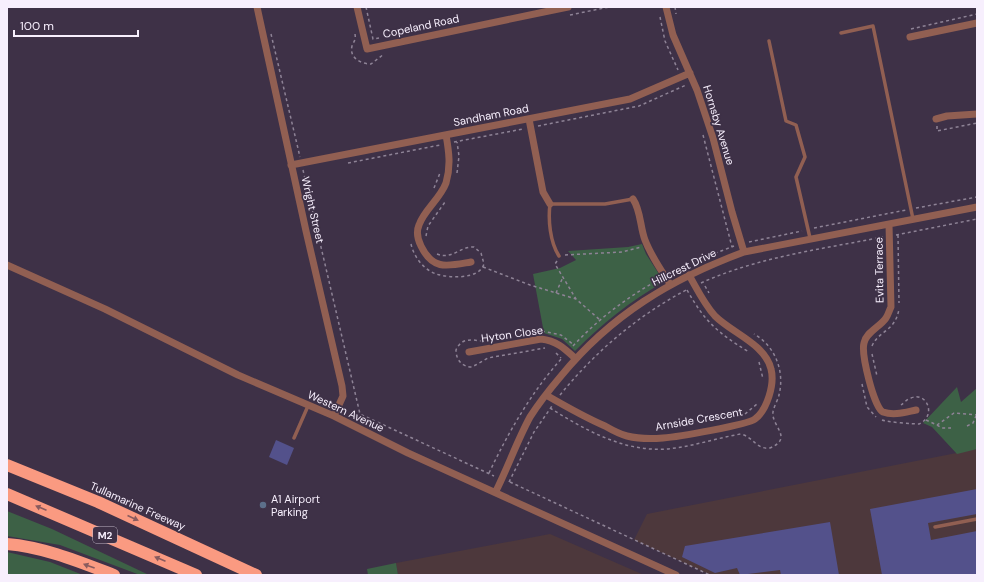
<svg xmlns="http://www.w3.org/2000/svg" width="984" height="582" font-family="'DM Sans',sans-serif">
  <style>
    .industrial { fill: #4d383c }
    .green { fill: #3d6146 }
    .building { fill: #53518b }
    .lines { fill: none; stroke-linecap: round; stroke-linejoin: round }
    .path { stroke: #8e8396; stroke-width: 1.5; stroke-dasharray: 3 3; stroke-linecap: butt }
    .lane { stroke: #915f52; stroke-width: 3.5 }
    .street { stroke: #915f52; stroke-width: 7 }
    .highway { stroke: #fa9a81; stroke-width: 12 }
    .oneway { fill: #895b5e }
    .service-dot { fill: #5c6f8a; stroke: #3e3147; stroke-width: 1.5 }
    .labels { text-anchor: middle; stroke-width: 3.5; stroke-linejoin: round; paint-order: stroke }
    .shield { fill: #3e3147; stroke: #c0b6c6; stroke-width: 1 }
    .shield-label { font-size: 10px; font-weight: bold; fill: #f7effd }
    .street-label { font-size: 11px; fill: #f7effd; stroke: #3e3147 }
    .poi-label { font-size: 11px; fill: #f7effd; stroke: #3e3147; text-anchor: start }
  </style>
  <rect width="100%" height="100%" fill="#3e3147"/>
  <path class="industrial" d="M977 449V575H711L634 540 647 514Z
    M550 534 644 575H398L396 563Z"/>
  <path class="green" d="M642 244 646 254 664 282C630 301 602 324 575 351L562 339 544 333 533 274 560 268 576 260 568 251 628 247Z
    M957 387 961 402 977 388V449L957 454 932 427 923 423Z
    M7 511 52 529 149 575H140L60 545 7 536Z
    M7 552 50 562 83 575H7Z
    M396 563 398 575H368L367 569Z"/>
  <path class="building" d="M276 440 294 448 287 465 269 457Z
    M977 489V514L928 523 931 540 977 531V575H882L870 509Z
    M830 522 839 575H781L780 570 740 575 737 568 715 573 682 557 685 546Z"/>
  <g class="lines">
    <path class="path" d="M366 7 373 39 379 38
      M675 7 676 14
      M570 15 609 7
      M660 17 665 41 678 70
      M911 29 977 14
      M271 34 300 157
      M355 34C356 40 354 41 352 46 349 58 361 64 371 64L384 54
      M706 92 716 120
      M538 126 639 106 686 85
      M937 126V131L977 123
      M703 135 732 247
      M454 142 523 129
      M348 163 440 145
      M303 170 360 414 494 476
      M457 173 459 156 457 142
      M434 188 440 173
      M916 208 977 197
      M814 228 906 210
      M896 235 977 219
      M898 235 899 303
      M426 236 428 226 445 202
      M749 242 802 231
      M411 244C414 257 423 269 436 274 449 278 479 280 484 264L481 253 474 247C460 246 453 260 437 254
      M565 255 622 252 641 247
      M557 261 555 264 576 299 600 320
      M483 267 530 285 576 299
      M671 273 690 263 734 246
      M701 283C758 257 822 249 883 237
      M705 286 709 293
      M687 290C705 322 718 333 749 352
      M556 293 563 277
      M542 331 561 335 574 345
      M483 341C471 340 462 337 456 350 456 360 462 367 472 367L488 358 545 348
      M573 346C597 320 626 298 658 280
      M872 346C879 330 895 332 899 309
      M556 353 561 358
      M872 354 877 376
      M759 362 763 379
      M862 384 867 407 876 417
      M560 395C596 351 637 316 688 289
      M550 408C585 430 624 452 666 449 692 447 716 438 741 434 753 437 757 450 770 448 794 438 771 426 773 412 774 406 778 400 779 395 785 371 775 346 754 334
      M745 414 757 404
      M882 420C887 422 913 424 919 424 937 416 927 391 911 398 907 399 904 403 901 405
      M926 420 937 425 954 413 977 415
      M937 425 942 428H951
      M967 426 973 423 976 416
      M489 473C509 431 532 391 563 357
      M509 482 534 432 552 406
      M510 482 710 575"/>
    <path class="lane" d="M841 33 873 26 913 219
      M769 41 786 121 796 125 805 157 796 177 810 238
      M559 256C550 242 548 220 550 204H605L633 199
      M294 438 308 406
      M935 527 977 519"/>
    <path class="street" d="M257 7 306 231 342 386 343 396 334 416
      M357 7 367 49 568 7
      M666 7 673 35 697 90 713 138 732 212 744 252
      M910 37 977 23
      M529 119 543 192 550 204
      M936 119 947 116 977 114
      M446 135C449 152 451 166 446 183 440 199 424 210 419 225 416 232 418 240 421 246 433 271 448 266 471 262
      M291 165 630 99 690 73
      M633 199C641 211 640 227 645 240 651 256 661 270 670 284
      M889 224 891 307C889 311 888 315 886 318 880 327 866 332 864 343 861 354 874 408 883 412 894 416 906 412 916 410
      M7 265 105 309 238 375 334 416 408 453 676 575
      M469 352 541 339C557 341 564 348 576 359
      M546 395C565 406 584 417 605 426 612 430 619 434 627 436 639 439 651 439 663 438 677 437 747 425 755 419 767 410 775 384 771 369 765 344 732 333 715 316 704 304 697 289 689 275
      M496 491C508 467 517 441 530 417 539 403 550 389 561 376 611 315 671 279 744 252L977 207"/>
    <path class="highway" d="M7 465 98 502 256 575
      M7 494 196 575
      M7 544C44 547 80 562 114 575"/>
  </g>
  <defs><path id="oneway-solid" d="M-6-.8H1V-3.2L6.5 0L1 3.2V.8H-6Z"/></defs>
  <g class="oneway">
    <use href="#oneway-solid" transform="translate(41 508) rotate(-157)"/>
    <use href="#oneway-solid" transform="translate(133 518) rotate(24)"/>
    <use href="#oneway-solid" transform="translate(160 559) rotate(-157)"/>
    <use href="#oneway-solid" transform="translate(89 566) rotate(-160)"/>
  </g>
  <circle class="service-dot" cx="263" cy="505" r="4"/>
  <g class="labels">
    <rect class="shield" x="93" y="527" width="24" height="16" rx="3"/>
    <g class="shield-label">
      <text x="105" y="539">M2</text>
    </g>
    <g class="street-label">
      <text transform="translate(421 26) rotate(-12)" y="4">Copeland Road</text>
      <text transform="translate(491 115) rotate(-11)" y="4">Sandham Road</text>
      <text transform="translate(719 125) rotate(73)" y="4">Hornsby Avenue</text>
      <text transform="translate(313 210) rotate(77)" y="4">Wright Street</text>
      <text transform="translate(684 267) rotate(-26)" y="4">Hillcrest Drive</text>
      <text transform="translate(879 270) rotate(-91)" y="4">Evita Terrace</text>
      <text transform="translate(512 334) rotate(-8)" y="4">Hyton Close</text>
      <text transform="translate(346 411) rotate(25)" y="4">Western Avenue</text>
      <text transform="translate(699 419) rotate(-10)" y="4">Arnside Crescent</text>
      <text transform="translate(138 506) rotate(24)" y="4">Tullamarine Freeway</text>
    </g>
    <g class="poi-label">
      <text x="271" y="503">A1 Airport<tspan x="271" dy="13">Parking</tspan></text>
    </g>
  </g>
  <rect width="984" height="582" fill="none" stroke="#f7effd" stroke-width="16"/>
  <path d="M14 30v6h124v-6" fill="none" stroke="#f7effd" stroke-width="2"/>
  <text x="20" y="30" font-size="12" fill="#f7effd" stroke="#3e3147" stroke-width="3" paint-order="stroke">100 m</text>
</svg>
